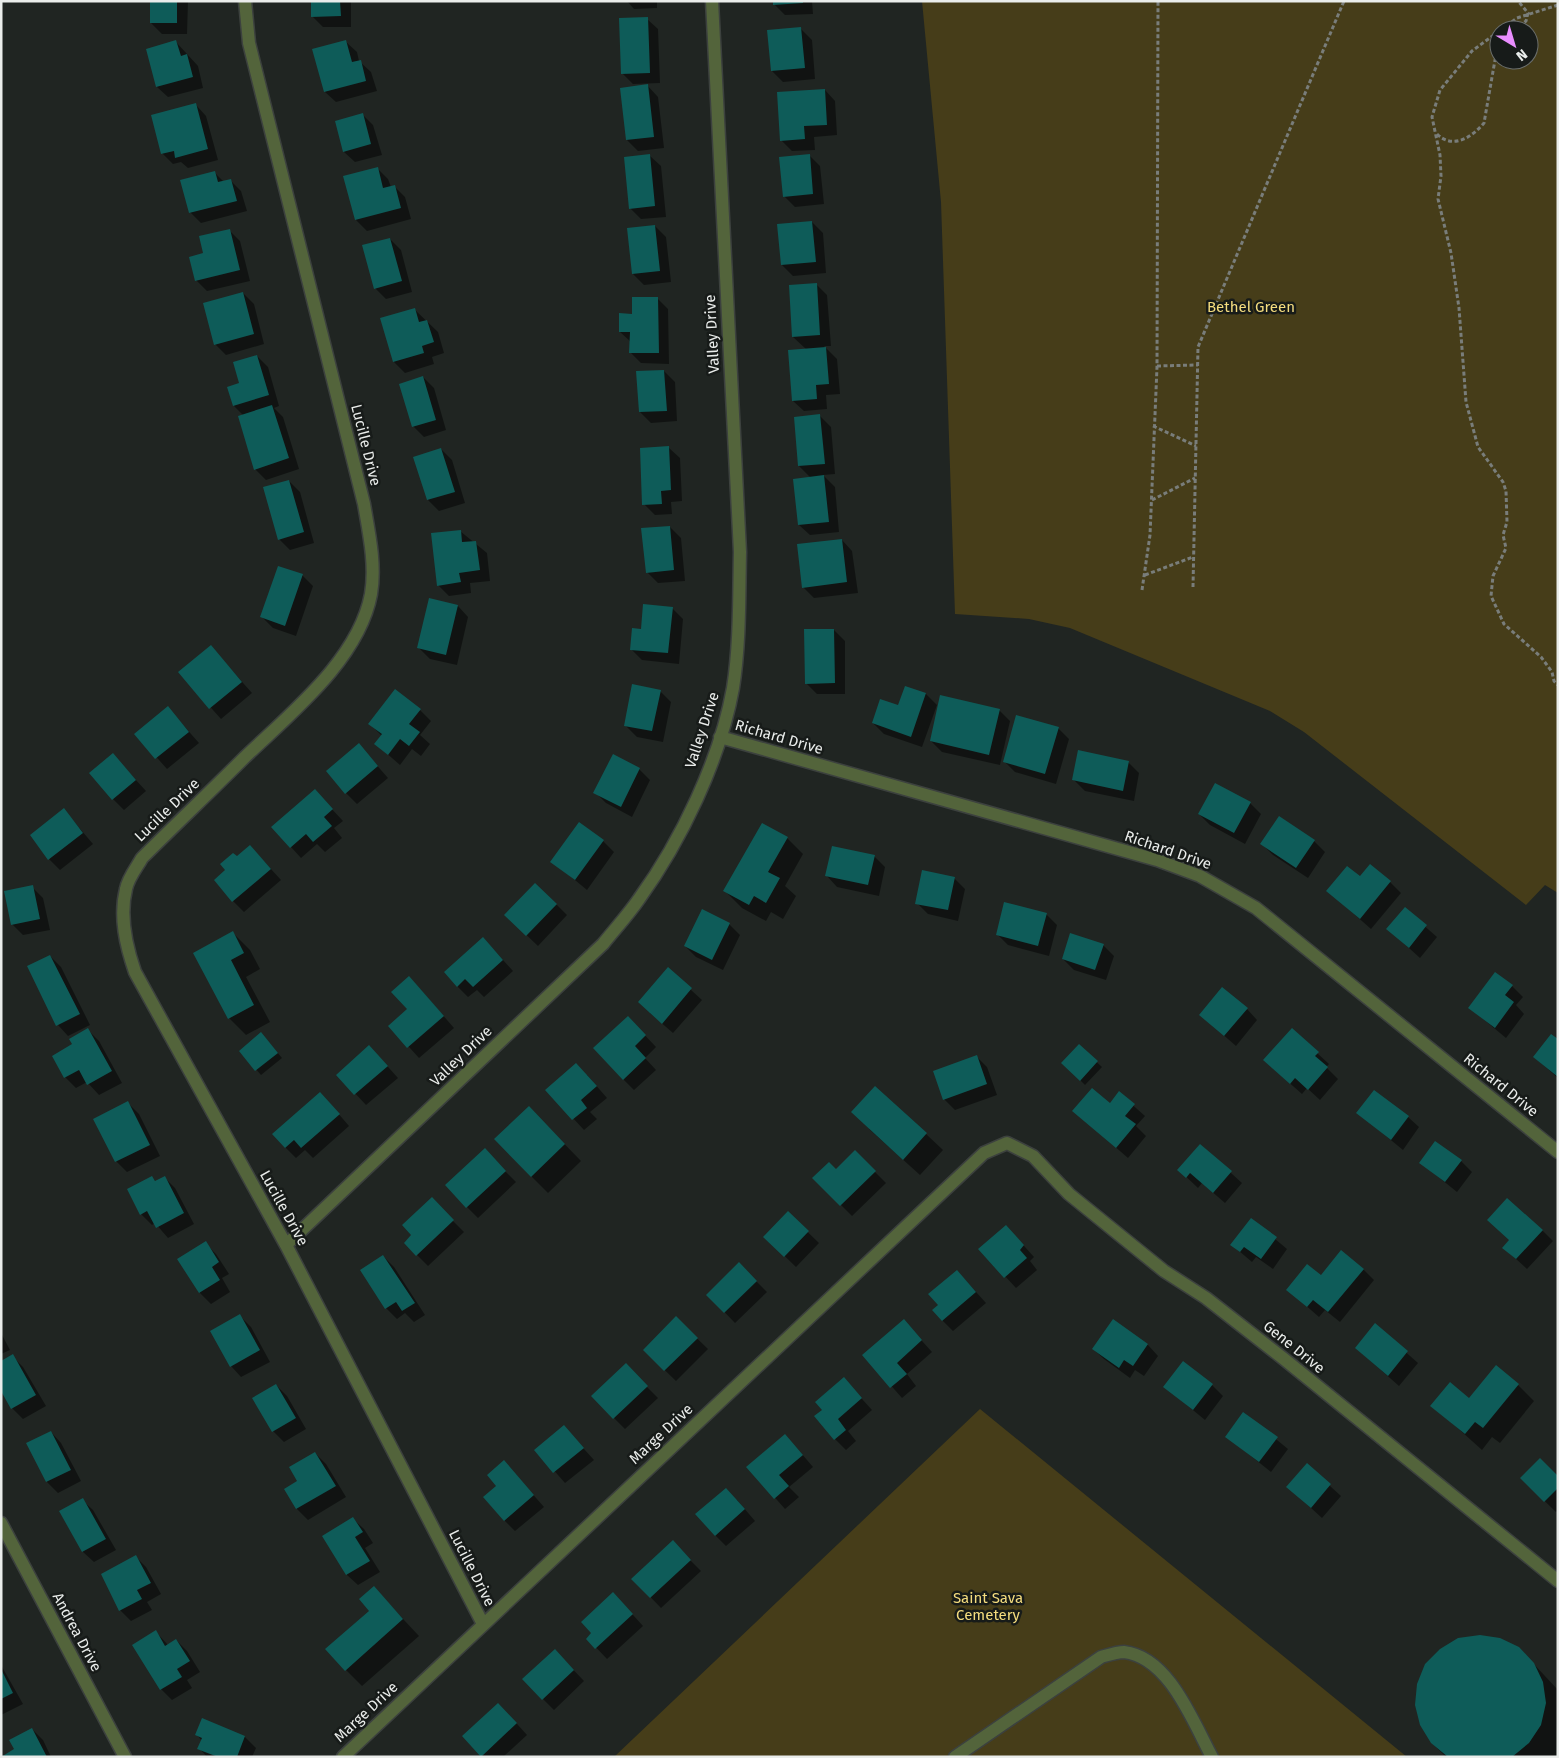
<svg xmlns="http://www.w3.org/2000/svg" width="1559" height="1758" font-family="'Fira Sans',sans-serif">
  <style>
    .green { fill: #463d19; fill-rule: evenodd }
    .shadow { fill: #0007 }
    .building { fill: #0e5c59 }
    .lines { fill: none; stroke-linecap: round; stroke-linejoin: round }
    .service-casing { stroke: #3c413e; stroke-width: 15 }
    .minor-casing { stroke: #3c413e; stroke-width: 15 }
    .path { stroke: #797d7a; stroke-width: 3; stroke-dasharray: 4 2.5; stroke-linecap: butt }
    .service { stroke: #53643b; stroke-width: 12 }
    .minor { stroke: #53643b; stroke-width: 12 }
    .labels { text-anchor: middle; stroke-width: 5; stroke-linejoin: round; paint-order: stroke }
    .park-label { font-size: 15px; fill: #f4dc7e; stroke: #171b19 }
    .street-label { font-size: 15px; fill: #eaedeb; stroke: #171b19 }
  </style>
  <rect width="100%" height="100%" fill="#202522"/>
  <path class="green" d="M922 1H1558V893L1545 885 1526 905 1304 732 1270 711 1070 628 1029 619 955 614 941 202ZM1499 30H1529V60H1499Z
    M980 1409 1407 1757H614Z"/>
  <path class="shadow" d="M151 1H188L187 34H162L151 23Z
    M312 1H351V27H323L312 16Z
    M627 1H657V8L634 9Z
    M774 1H812L813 14 785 15 774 4Z
    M647 19 658 29 660 83 633 84 622 73Z
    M801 29 812 40 815 79 783 82 772 71Z
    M176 42 198 66 203 88 168 97 157 87Z
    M346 42 357 52 359 61 371 72 377 91 336 102 325 92Z
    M646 84 658 97 664 148 638 151 627 140Z
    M825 90 835 101 837 135 814 137 815 150 792 151 781 140Z
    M196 105 206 116 218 160 188 168 181 162 173 164 162 153Z
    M362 114 373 125 382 155 355 162 344 152Z
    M809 155 820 166 824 204 795 207 784 196Z
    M650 156 661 166 666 217 641 219 630 208Z
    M377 168 388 179 391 187 394 186 405 197 411 219 367 231 356 220 345 177Z
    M215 173 224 182 230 180 241 191 247 211 201 223 190 212Z
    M812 222 823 233 826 273 793 276 782 265Z
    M655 226 666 237 671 282 644 285 633 274Z
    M229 230 240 241 250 281 207 291 196 280 205 254Z
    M390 239 401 250 412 292 386 299 375 288Z
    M816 284 827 295 831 346H824L837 359 840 394 826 395 827 409 804 411 793 401 807 350 793 337Z
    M243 293 254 304 264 344 226 355 215 344Z
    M657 298 668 309 669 364 641 363 631 353V342L620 332Z
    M414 309 438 332 444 353 432 357 434 364 405 373 394 362 381 319Z
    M257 356 268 367 279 406 274 408 283 417 299 469 266 480 255 469 243 415 234 406 240 384Z
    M664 371 675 382 677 421 651 423 640 412Z
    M423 377 434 388 446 430 424 437 413 426Z
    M820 416 831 427 835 474 823 475 835 487 839 532 810 535 799 525 811 478 799 466Z
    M669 448 680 458 682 501 671 502 672 514 655 515 644 504Z
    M441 449 452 460 465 503 439 511 428 500Z
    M289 481 300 492 314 543 290 550 279 539Z
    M670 527 681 538 685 581 658 583 647 572Z
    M460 531 487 553 490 581 470 583 471 593 449 596 438 585Z
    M842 540 852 551 858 593 814 598 803 587Z
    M302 575 313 586 296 636 273 628 262 617Z
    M458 606 468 617 457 665 430 659 419 648Z
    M672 608 683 619 679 664 642 660 631 649 642 630Z
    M834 630 845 641V694H817L806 683Z
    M211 647 252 693 221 719 180 673Z
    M905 688 926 694 937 705 922 747 884 734 873 723 899 707Z
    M660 691 671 702 663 742 637 737 626 726Z
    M168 708 199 743 167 769 136 734Z
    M420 710 431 721 420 735 430 744 421 756 412 749 400 765 376 744 382 736 370 724Z
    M999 710 1010 721 1000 765 942 752 931 741Z
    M1058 728 1069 739 1056 784 1015 772 1004 761Z
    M359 745 388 778 357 804 346 793Z
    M613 756 639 769 650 780 632 817 606 803 595 792Z
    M1128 762 1139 773 1134 801 1085 791 1074 780Z
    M123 766 146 791 124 810 113 799Z
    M315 791 343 821 334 828 342 838 325 852 317 844 301 858 291 847Z
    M1250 803 1261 814 1245 844 1210 825 1199 814Z
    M64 810 93 844 60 870 49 859Z
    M1280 818 1314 841 1325 852 1308 878 1273 855 1262 844Z
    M787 838 803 854 785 886 796 896 783 919 771 912 766 921 742 908 725 891Z
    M603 841 614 852 587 890 552 861Z
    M250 846 281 880 244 912 233 901 227 870Z
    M874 856 885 867 879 896 837 887 827 876Z
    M954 878 965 889 958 921 928 914 917 903Z
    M1360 878 1390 882 1401 893 1371 929 1328 891Z
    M32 887 43 898 50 930 23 935 12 924Z
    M556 904 567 915 538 946 517 926Z
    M1405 909 1437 937 1420 958 1388 929Z
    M703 911 729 924 740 935 723 970 696 957 685 946Z
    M1046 914 1057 925 1049 956 1008 945 997 934Z
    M233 933 250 950 260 969 246 977 270 1022 246 1035 229 1018 195 953Z
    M1103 945 1114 956 1106 980 1074 970 1063 959Z
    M494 950 513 971 484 997 477 990 468 997 457 986Z
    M50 956 61 967 90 1025 68 1036 58 1025 28 967Z
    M668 969 702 1000 673 1033 650 1013Z
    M1512 986 1523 997 1516 1005 1524 1014 1506 1038 1470 1008Z
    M420 989 454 1028 419 1058 390 1026 408 1009Z
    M1247 1009 1257 1020 1236 1046 1212 1025Z
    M639 1029 656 1047 645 1058 656 1070 634 1090 623 1079Z
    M88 1030 99 1041 122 1083 99 1095 87 1082 76 1088 65 1077 74 1045Z
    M1292 1030 1329 1064 1326 1067 1338 1079 1320 1100 1307 1088 1302 1094 1276 1071Z
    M266 1039 282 1058 261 1075 240 1051Z
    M1558 1040V1078L1534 1057Z
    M1079 1046 1102 1067 1085 1085 1063 1063Z
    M976 1056 987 1067 997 1095 955 1110 944 1099Z
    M380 1058 398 1078 366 1105 338 1075Z
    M587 1075 607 1098 590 1112 597 1119 584 1130 547 1090Z
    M1119 1093 1145 1116 1136 1126 1146 1136 1128 1158 1074 1111 1110 1104Z
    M128 1103 139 1114 160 1156 127 1172 116 1161 95 1119Z
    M331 1105 349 1126 313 1158 305 1150 296 1158 285 1147Z
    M1358 1113 1408 1117 1419 1127 1403 1150Z
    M545 1124 581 1161 548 1193 531 1176Z
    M869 1129 926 1134 943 1150 920 1175Z
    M1200 1145 1242 1183 1225 1203 1202 1183 1198 1188 1179 1170Z
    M855 1152 886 1183 852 1216 814 1178 836 1171Z
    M495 1161 516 1182 478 1218 467 1207Z
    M1461 1161 1472 1172 1457 1192 1421 1163Z
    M152 1177 156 1182 164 1177 175 1188 194 1224 168 1238 155 1223 152 1225 141 1214Z
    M442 1210 464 1232 428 1266 405 1243Z
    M788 1213 819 1243 796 1267 765 1237Z
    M1251 1219 1287 1249 1273 1269 1256 1257 1252 1262 1232 1245Z
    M1006 1226 1034 1257 1030 1261 1037 1270 1016 1288 980 1249Z
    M1542 1230 1553 1241 1527 1269 1504 1248Z
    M205 1243 216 1254 229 1274 222 1278 230 1292 211 1304 200 1293 179 1259Z
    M383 1256 394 1267 425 1315 414 1322 405 1313 397 1319 386 1308Z
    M739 1264 767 1292 735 1323 708 1295Z
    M1363 1269 1374 1280 1340 1322 1325 1310 1319 1317 1288 1290 1321 1277Z
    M957 1271 986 1303 953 1331 942 1320 939 1305Z
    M240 1316 251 1327 270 1362 241 1377 231 1366Z
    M676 1318 708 1349 676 1381 644 1350Z
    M904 1321 932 1352 907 1374 916 1386 902 1398 864 1355Z
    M1113 1321 1148 1345 1158 1356 1144 1376 1135 1370 1130 1378 1104 1359 1093 1349Z
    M1375 1325 1418 1363 1399 1386 1356 1348Z
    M1 1333 10 1350 1 1354Z
    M12 1356 23 1367 46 1406 23 1419 12 1408Z
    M636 1376 658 1398 625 1429 614 1418Z
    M844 1379 872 1410 848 1431 856 1441 846 1450 835 1439Z
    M276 1385 287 1396 306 1429 284 1442 273 1431Z
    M1212 1385 1223 1396 1205 1420 1165 1387Z
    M1518 1385 1534 1401 1500 1443 1492 1437 1482 1450 1432 1405 1470 1400Z
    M1244 1413 1288 1449 1271 1472 1226 1436Z
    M564 1427 594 1460 565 1483 536 1450Z
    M51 1432 61 1443 81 1481 58 1493 47 1482 28 1444Z
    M795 1446 813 1467 789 1487 799 1497 785 1509 748 1467Z
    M315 1453 326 1464 346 1497 308 1520 297 1509 286 1490 299 1482Z
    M1307 1465 1341 1496 1322 1518 1288 1487Z
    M514 1473 544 1507 515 1531 504 1520Z
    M1521 1478H1558V1510L1556 1512Z
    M82 1500 93 1510 116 1550 94 1562 83 1552 60 1512Z
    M737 1500 755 1521 726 1546 715 1535Z
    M353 1519 364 1529 373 1543 365 1548 380 1572 358 1585 347 1575Z
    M683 1553 701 1571 661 1608 633 1579Z
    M136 1557 146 1567 161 1594 147 1602 152 1610 131 1621 120 1610Z
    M374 1588 419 1636 362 1686 346 1670 371 1611Z
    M624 1605 643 1626 607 1659 588 1639Z
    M156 1632 168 1645 176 1640 187 1651 200 1672 187 1680 192 1688 172 1700 161 1689Z
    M1519 1648 1558 1690 1556 1757H1446L1432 1743Z
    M565 1661 584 1681 554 1710 543 1699Z
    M1 1665 23 1704 1 1715Z
    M509 1715 527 1735 503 1757H483L464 1736Z
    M202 1720 245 1737 256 1748 252 1757H207L199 1748 202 1741 197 1735Z
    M32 1729 43 1740 51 1757H3L16 1750Z"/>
  <path class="building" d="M150 1H177V23H150Z
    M311 1H340L341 16 311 17Z
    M773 1H803V3L773 5Z
    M648 17 650 73 621 74 619 18Z
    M801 27 805 68 771 71 767 30Z
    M176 40 181 56 187 54 193 77 156 87 146 49Z
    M346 40 352 62 361 60 366 81 324 92 312 49Z
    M648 84 654 137 626 140 620 88Z
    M825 89 827 125 804 126 805 139 780 141 777 92Z
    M196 103 208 149 175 158 174 151 161 154 151 115Z
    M363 113 371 144 343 152 335 121Z
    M650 154 655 206 629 209 624 157Z
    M810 154 813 194 783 197 779 157Z
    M378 167 383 188 395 185 401 208 355 220 343 176Z
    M215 171 218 182 231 179 237 201 189 213 180 180Z
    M812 221 816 262 781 265 777 224Z
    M655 225 660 271 632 274 627 228Z
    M230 229 240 270 195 281 189 257 203 253 199 236Z
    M390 238 402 281 374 289 362 245Z
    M817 283 820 335 792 337 789 285Z
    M243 292 254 334 214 345 203 303Z
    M632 297H658L659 353H629L630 332H619V313L632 314Z
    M415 308 419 322 427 320 434 342 422 346 424 353 393 362 380 318Z
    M826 347 829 384 816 385 817 399 792 401 788 350Z
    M257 355 269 395 233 406 227 387 239 383 233 362Z
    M664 370 667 411 639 412 636 371Z
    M423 376 436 420 412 427 399 384Z
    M272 405 289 458 254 470 238 416Z
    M820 414 825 464 798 466 794 417Z
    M669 446 671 490 661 491 662 504 642 505 640 448Z
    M441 448 455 492 427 500 413 457Z
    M824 475 829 522 798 525 793 479Z
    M289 480 304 532 278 540 263 487Z
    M670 526 674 570 646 573 641 528Z
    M461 530 462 542 476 541 480 570 459 573 461 582 437 586 431 533Z
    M842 539 847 582 802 588 797 544Z
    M278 566 303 574 285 626 260 617Z
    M429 598 458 605 446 655 417 648Z
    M643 604 673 607 668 653 630 650 632 628 641 629Z
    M804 629H834L835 683 805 684Z
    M211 645 242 682 209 709 178 672Z
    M632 684 661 690 652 731 624 726Z
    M905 686 926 693 911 737 872 723 880 699 898 705Z
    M395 689 421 709 409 724 420 732 409 746 400 739 388 755 374 744 382 734 368 724Z
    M940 695 1000 709 989 755 930 741Z
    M168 706 189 732 155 759 134 734Z
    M1016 715 1059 727 1045 774 1003 762Z
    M359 743 378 766 345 794 326 771Z
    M1078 750 1129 761 1123 791 1072 780Z
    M113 753 136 780 112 800 89 773Z
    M613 754 640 768 621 807 593 793Z
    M1215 783 1251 802 1234 833 1198 814Z
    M315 789 333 809 324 817 332 826 313 842 306 834 290 848 271 827Z
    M64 808 83 833 48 860 30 835Z
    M1279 816 1315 840 1296 868 1260 844Z
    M579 822 604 840 575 880 550 862Z
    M762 823 788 837 768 872 780 878 766 903 754 896 749 905 723 891Z
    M250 845 271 869 232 902 214 880 225 870 220 864 233 853 237 856Z
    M832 846 875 855 868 885 825 876Z
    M1370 864 1391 881 1360 919 1326 891 1347 866 1360 876Z
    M922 870 955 877 948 910 915 904Z
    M535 883 557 904 526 936 504 915Z
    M33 885 40 919 11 925 4 891Z
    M1004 902 1047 913 1038 946 996 935Z
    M1405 907 1427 925 1409 948 1386 929Z
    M702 909 730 923 712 960 684 946Z
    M233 931 244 953 231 960 254 1005 228 1019 193 953Z
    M1070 933 1104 944 1095 970 1062 959Z
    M483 937 503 960 473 987 465 979 457 987 444 972Z
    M50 955 80 1014 56 1026 27 966Z
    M668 967 692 988 662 1024 638 1002Z
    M1495 972 1513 985 1505 995 1514 1002 1495 1028 1468 1008Z
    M409 976 444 1016 407 1048 388 1026 407 1009 391 992Z
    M1222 987 1248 1008 1224 1036 1199 1015Z
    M628 1016 646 1035 635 1046 646 1058 623 1080 593 1048Z
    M88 1028 112 1071 87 1085 79 1070 64 1078 52 1056 72 1044 69 1039Z
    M1292 1028 1319 1052 1315 1056 1328 1067 1308 1090 1295 1078 1290 1084 1263 1060Z
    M261 1032 278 1053 255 1071 239 1051Z
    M1551 1034 1558 1039V1077L1533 1057Z
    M1079 1044 1098 1061 1080 1081 1061 1063Z
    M369 1045 388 1066 354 1095 336 1075Z
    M977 1055 987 1084 943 1100 933 1071Z
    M576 1063 597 1086 581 1100 587 1108 572 1120 545 1090Z
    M875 1086 927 1133 903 1160 851 1112Z
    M1092 1088 1110 1103 1119 1091 1135 1104 1125 1116 1136 1124 1116 1148 1072 1111Z
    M1374 1090 1409 1116 1391 1140 1356 1113Z
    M320 1092 340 1114 301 1148 294 1140 285 1148 272 1134Z
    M128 1101 150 1145 115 1162 93 1119Z
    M529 1106 565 1144 531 1177 494 1139Z
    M1435 1141 1462 1160 1445 1182 1419 1163Z
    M1200 1144 1232 1171 1213 1193 1190 1173 1186 1178 1177 1170Z
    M485 1148 506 1171 466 1208 445 1185Z
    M855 1150 876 1171 840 1206 812 1178 829 1162 836 1169Z
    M152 1176 155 1181 165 1176 184 1213 156 1228 147 1211 140 1215 127 1189Z
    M432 1197 454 1220 416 1256 404 1243 411 1235 402 1225Z
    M1507 1198 1543 1230 1516 1259 1502 1248 1509 1240 1487 1220Z
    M788 1211 809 1231 784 1257 763 1237Z
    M1251 1218 1277 1237 1261 1259 1244 1247 1240 1252 1230 1245Z
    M1006 1225 1024 1245 1020 1250 1027 1258 1004 1278 978 1249Z
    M206 1241 219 1262 212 1267 220 1280 199 1293 177 1259Z
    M1341 1250 1364 1269 1328 1312 1313 1300 1307 1307 1286 1290 1307 1264 1321 1275Z
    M383 1255 415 1303 402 1311 396 1302 385 1309 360 1270Z
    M739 1262 757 1281 724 1313 706 1295Z
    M957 1270 976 1292 942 1321 932 1310 938 1305 928 1294Z
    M240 1314 260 1350 230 1367 210 1331Z
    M676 1316 698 1338 664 1371 643 1350Z
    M904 1319 922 1340 897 1363 907 1374 890 1388 862 1355Z
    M1113 1319 1148 1344 1133 1366 1124 1360 1119 1368 1092 1349Z
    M1375 1323 1408 1351 1388 1376 1355 1348Z
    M13 1354 36 1395 11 1409 1 1391V1361Z
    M1183 1361 1213 1384 1193 1410 1163 1387Z
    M626 1363 648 1386 613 1419 591 1396Z
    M1496 1365 1519 1384 1483 1428 1475 1422 1465 1434 1430 1406 1450 1382 1469 1398Z
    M844 1377 862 1398 838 1419 846 1430 834 1440 814 1416 822 1410 815 1402Z
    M276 1384 296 1418 272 1432 252 1398Z
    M1243 1412 1278 1437 1259 1462 1225 1437Z
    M564 1425 584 1448 553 1473 534 1450Z
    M51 1431 71 1470 46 1482 26 1443Z
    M785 1434 803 1455 779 1475 789 1486 774 1499 746 1467Z
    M315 1452 336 1486 296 1509 284 1489 297 1481 289 1467Z
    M1540 1458 1558 1476V1488L1544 1502 1520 1478Z
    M504 1460 534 1495 504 1521 483 1497 496 1486 487 1475Z
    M1307 1463 1331 1484 1311 1508 1286 1487Z
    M726 1488 745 1509 715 1536 695 1514Z
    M83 1498 106 1539 82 1552 59 1511Z
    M353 1517 363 1532 355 1537 370 1561 346 1575 322 1536Z
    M673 1540 691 1560 650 1598 631 1579Z
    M136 1555 151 1583 137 1590 142 1599 119 1611 101 1574Z
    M374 1586 403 1619 345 1671 325 1649 369 1611 359 1599Z
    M613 1592 633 1614 595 1649 586 1639 591 1633 581 1622Z
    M156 1630 165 1646 176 1639 190 1661 177 1669 182 1677 160 1690 132 1645Z
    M1480 1635 1500 1638 1519 1647 1534 1663 1543 1682 1546 1703 1541 1725 1529 1743 1512 1757H1448L1431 1743 1420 1725 1415 1705 1417 1684 1425 1664 1440 1649 1458 1638Z
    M555 1649 574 1670 542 1700 522 1679Z
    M1 1669 13 1693 1 1699Z
    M498 1703 517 1723 481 1757 462 1736Z
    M202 1718 245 1736 237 1757H218L197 1749 202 1738 195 1735Z
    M32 1728 47 1757H1L14 1749 9 1740Z"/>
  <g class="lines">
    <defs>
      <path id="service" d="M955 1757 1101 1657C1108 1655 1117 1652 1124 1652 1169 1657 1193 1722 1212 1757"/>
      <path id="minor" d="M245 1 249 43 364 504C369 533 376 565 371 594 359 659 291 713 245 757 211 791 176 824 142 858 137 867 128 878 126 889 119 917 126 946 135 972L286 1245 483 1624
        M720 737 1157 860 1200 876 1256 908 1558 1152
        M286 1245 603 944C615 929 628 915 639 899 681 841 720 760 733 688 740 644 739 597 740 552L712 1
        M1 1523 125 1757
        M343 1757 984 1153 1007 1143 1033 1156 1069 1194 1164 1271 1206 1298 1284 1359 1558 1581"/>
    </defs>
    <use href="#service" class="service-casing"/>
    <use href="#minor" class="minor-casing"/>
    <path class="path" d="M1558 5 1517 18 1472 51 1440 90 1432 117 1440 155 1441 176 1438 199 1451 253 1459 308 1466 402 1478 447 1503 482 1506 491 1507 522 1503 535 1506 548 1493 576 1491 596 1504 624 1541 657 1552 672 1554 681 1558 685
      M1514 30 1526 21 1528 13 1518 1
      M1437 134C1453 150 1472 137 1484 123L1495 60 1499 52
      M1157 366 1198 365
      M1153 426 1196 446
      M1152 500 1195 478
      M1145 575 1193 557
      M1193 587 1198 347 1344 1
      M1142 590 1150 535 1157 367 1158 1"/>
    <use href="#service" class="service"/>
    <use href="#minor" class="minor"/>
  </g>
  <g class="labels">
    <g class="park-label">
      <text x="1251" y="312">Bethel Green</text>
      <text x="988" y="1603">Saint Sava<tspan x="988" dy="17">Cemetery</tspan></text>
    </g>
    <g class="street-label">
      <text transform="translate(712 334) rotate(-93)" y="5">Valley Drive</text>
      <text transform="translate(366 445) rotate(76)" y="5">Lucille Drive</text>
      <text transform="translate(702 730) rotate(-72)" y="5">Valley Drive</text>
      <text transform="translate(779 737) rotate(16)" y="5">Richard Drive</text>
      <text transform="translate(167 810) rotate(-44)" y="5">Lucille Drive</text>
      <text transform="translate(1168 850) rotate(19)" y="5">Richard Drive</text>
      <text transform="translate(461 1056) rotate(-44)" y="5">Valley Drive</text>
      <text transform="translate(1501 1085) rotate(39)" y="5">Richard Drive</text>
      <text transform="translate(284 1208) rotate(61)" y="5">Lucille Drive</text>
      <text transform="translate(1294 1347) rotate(39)" y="5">Gene Drive</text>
      <text transform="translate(661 1434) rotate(-43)" y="5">Marge Drive</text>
      <text transform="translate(472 1568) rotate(63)" y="5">Lucille Drive</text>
      <text transform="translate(77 1632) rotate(62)" y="5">Andrea Drive</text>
      <text transform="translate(366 1712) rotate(-43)" y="5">Marge Drive</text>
    </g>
  </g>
  <rect width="1559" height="1758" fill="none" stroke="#eaedeb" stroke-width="5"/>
  <g transform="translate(1514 45) rotate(142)"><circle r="24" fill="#171b19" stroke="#6b6f6d"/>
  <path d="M0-4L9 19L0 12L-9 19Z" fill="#e98efe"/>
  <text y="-8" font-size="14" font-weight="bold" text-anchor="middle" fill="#eaedeb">N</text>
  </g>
</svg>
